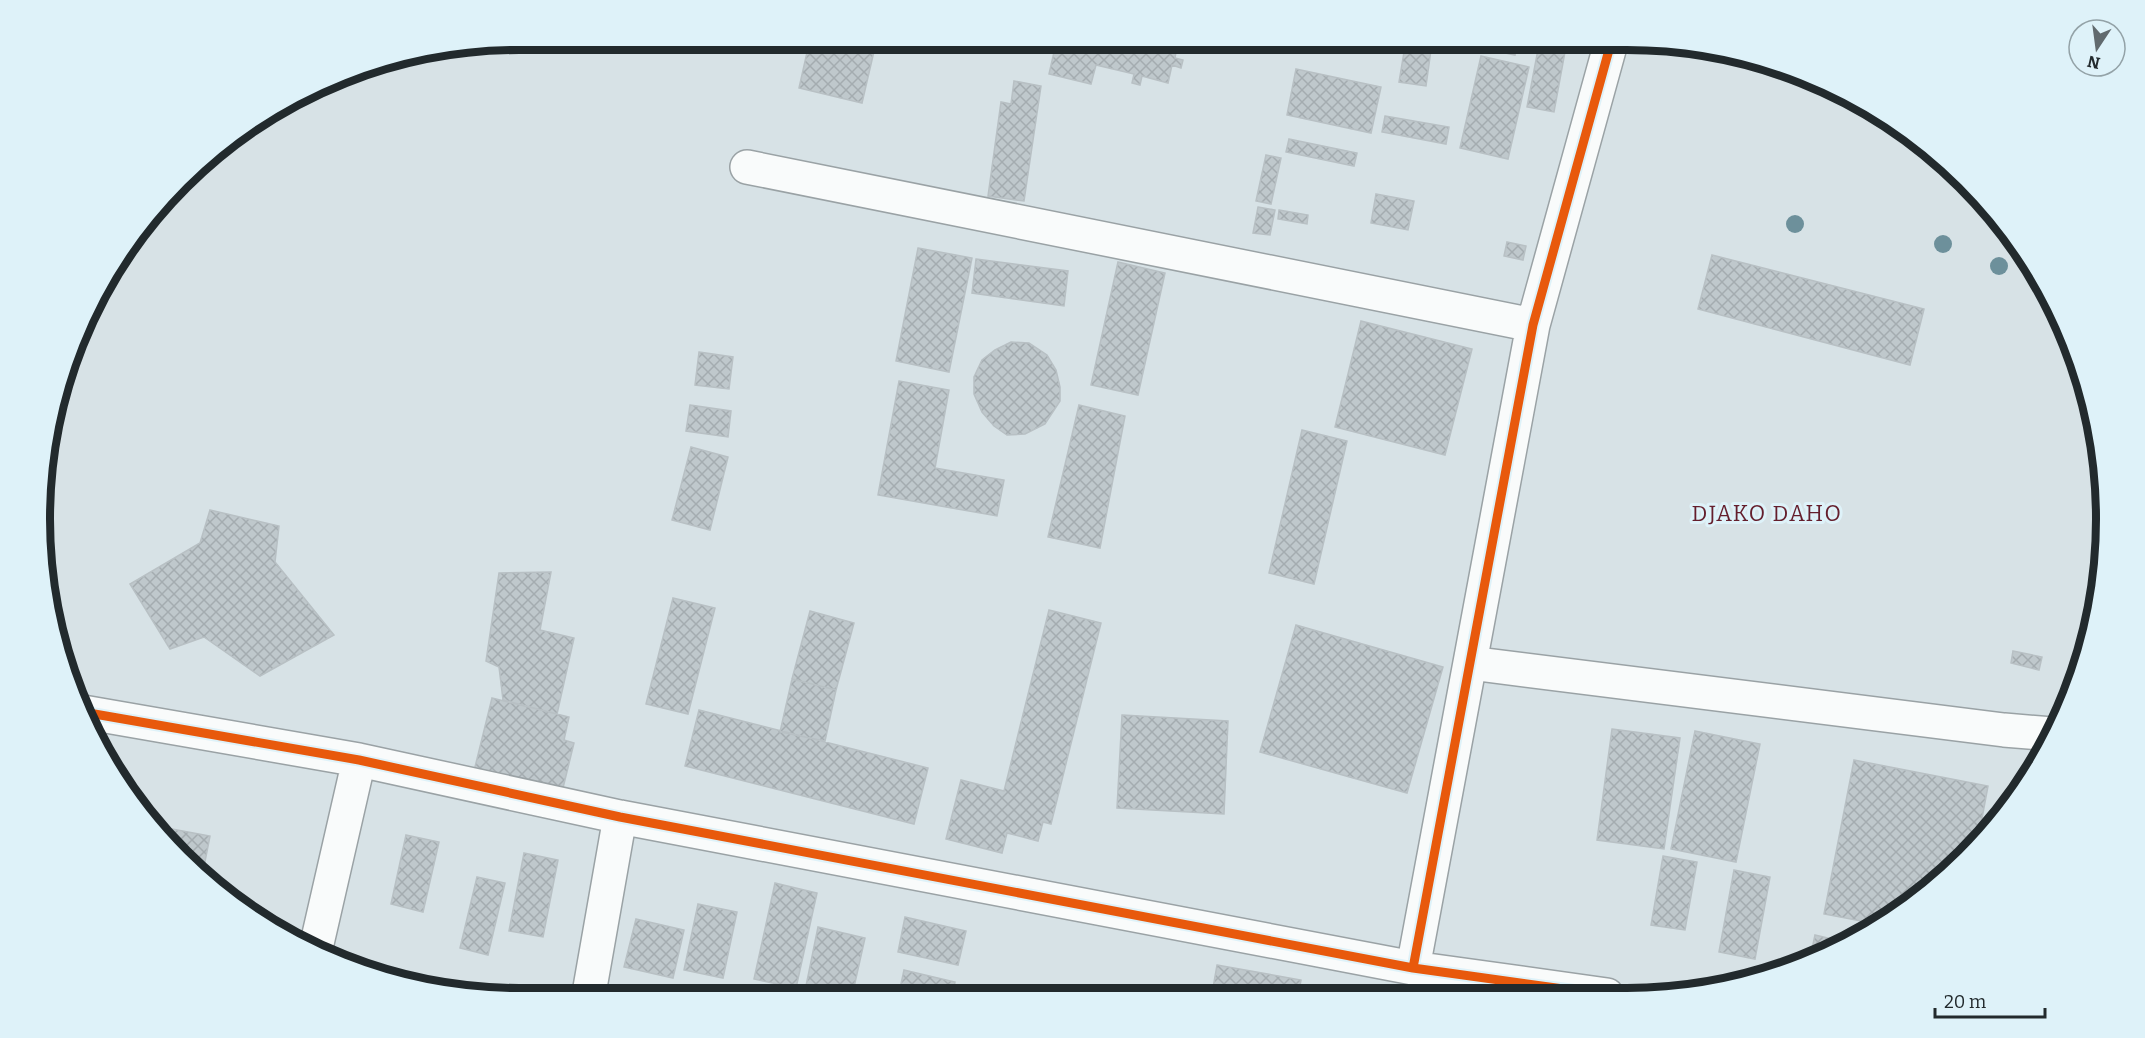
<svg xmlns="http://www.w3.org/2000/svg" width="2145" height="1038" font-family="Bitter,serif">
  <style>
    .building { fill: url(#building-cross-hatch); stroke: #b8c0c4; stroke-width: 1.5 }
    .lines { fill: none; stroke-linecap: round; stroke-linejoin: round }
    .street-casing { stroke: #9aa2a5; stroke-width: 36 }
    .street { stroke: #f9fbfb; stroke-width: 33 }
    .cycleway-casing { stroke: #def2f9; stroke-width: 13 }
    .cycleway { stroke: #e8590c; stroke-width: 9 }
    .tree { fill: #6d909b }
    .labels { text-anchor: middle; stroke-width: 6; stroke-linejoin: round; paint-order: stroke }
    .quarter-label { font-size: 22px; letter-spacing: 1.5px; fill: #641e2c; stroke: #def2f9 }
    .rim { fill: none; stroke: #222a2d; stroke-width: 8 }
  </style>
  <defs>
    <pattern id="building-cross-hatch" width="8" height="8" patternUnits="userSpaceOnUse" patternTransform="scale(1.5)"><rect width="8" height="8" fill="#bfc8cc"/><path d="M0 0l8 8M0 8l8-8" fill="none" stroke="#a4acb0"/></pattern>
  </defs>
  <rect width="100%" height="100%" fill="#d7e2e6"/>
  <path class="building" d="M810 39H842L875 47 862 103 799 88Z
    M1057 39H1164L1163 42 1177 46 1175 58 1183 60 1181 68 1172 65 1168 83 1142 76 1140 85 1132 83 1134 74 1096 65 1091 84 1049 74Z
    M1468 39H1518L1515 55 1467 45Z
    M1540 39 1567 41 1554 112 1527 107Z
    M1405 46 1431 50 1426 86 1399 82Z
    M1481 56 1529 67 1508 159 1460 148Z
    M1296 69 1381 87 1371 133 1287 115Z
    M1014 81 1041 86 1024 201 988 196 1001 102 1011 104Z
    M1882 114 1893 120 1908 132 1879 124Z
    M1385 116 1449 127 1446 144 1382 132Z
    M1289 139 1357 153 1354 166 1286 152Z
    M1266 155 1281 158 1271 204 1256 201Z
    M1376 194 1414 201 1408 230 1371 223Z
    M1258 207 1275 210 1270 235 1253 233Z
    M1279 210 1308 215 1307 224 1278 219Z
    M1507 242 1526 246 1523 260 1504 256Z
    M918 248 972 258 949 372 896 361Z
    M1712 255 1924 309 1910 365 1698 309Z
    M976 259 1068 271 1064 306 972 293Z
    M1118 262 1165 273 1138 395 1091 385Z
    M1361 321 1472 349 1445 455 1335 427Z
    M1011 342 1029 343 1047 355 1056 370 1060 387V401L1045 424 1025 434 1007 435 994 426 982 412 974 394V377L982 360 995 350Z
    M699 352 733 357 729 389 695 385Z
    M899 381 949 390 935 468 1004 480 997 516 878 495Z
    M690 405 731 411 728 437 686 431Z
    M1079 405 1125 416 1100 548 1048 537Z
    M1302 430 1347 441 1314 584 1269 573Z
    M691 447 728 457 710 530 672 520Z
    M210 510 279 526 275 562 334 635 260 676 204 637 170 649 130 584 200 543Z
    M551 572 540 630 574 638 557 714 503 700 499 667 486 661 499 573Z
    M2099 587 2097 613 2086 648Z
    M673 598 715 608 688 714 646 704Z
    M1049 610 1101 623 1051 824 1043 822 1038 841 1007 833 1002 853 946 839 961 780 1004 791Z
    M810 611 854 623 836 690 792 679Z
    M1296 625 1443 667 1407 793 1260 752Z
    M2013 651 2042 657 2039 670 2011 663Z
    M792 679 836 690 825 741 780 732Z
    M492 698 569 717 564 740 574 743 562 792 474 771Z
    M699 710 928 768 914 824 685 766Z
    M1122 715 1228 721 1224 814 1117 808Z
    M1612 729 1680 738 1664 849 1597 840Z
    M1695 731 1760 744 1736 862 1671 849Z
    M1854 760 1988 786 1978 840 1918 900 1877 924 1824 914Z
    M156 826 210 836 202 877 180 859Z
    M406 835 439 842 423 912 391 904Z
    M524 853 558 860 543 937 509 931Z
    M1663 856 1697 862 1685 930 1651 925Z
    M1734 870 1770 877 1755 959 1719 952Z
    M477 877 505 883 488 955 460 948Z
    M775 883 817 893 796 988 754 979Z
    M698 904 737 912 723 978 684 970Z
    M905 917 966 931 958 965 898 952Z
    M636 919 684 930 673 978 624 967Z
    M818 927 865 938 852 996 806 986Z
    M1815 935 1845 942 1809 963Z
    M1217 965 1301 980 1298 996H1259L1213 988Z
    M904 970 955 982 952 997 898 998Z"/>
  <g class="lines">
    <defs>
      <path id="street" d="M747 167 1533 325
        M1470 663 2004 730 2052 734
        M83 712 359 760 620 817 1413 968 1607 995
        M315 952 359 760
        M1413 968 1533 325 1612 39
        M588 999 620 817"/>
    </defs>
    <use href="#street" class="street-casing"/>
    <use href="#street" class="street"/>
    <defs>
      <path id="cycleway" d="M83 712 359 760 620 817 1413 968 1607 995
        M1413 968 1533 325 1612 39"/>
    </defs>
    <use href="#cycleway" class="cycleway-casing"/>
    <use href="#cycleway" class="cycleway"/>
  </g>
  <g class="tree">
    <circle cx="1795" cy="224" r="9"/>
    <circle cx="1943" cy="244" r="9"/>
    <circle cx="1999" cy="266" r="9"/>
  </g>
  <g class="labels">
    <g class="quarter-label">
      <text x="1767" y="521">DJAKO DAHO</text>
    </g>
  </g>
  <path d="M0 0H2145V1038H0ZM519 50H1627A469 469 0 0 1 2096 519V519A469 469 0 0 1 1627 988H519A469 469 0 0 1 50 519V519A469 469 0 0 1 519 50Z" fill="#def2f9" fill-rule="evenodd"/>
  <path class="rim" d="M519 50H1627A469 469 0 0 1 2096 519V519A469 469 0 0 1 1627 988H519A469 469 0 0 1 50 519V519A469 469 0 0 1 519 50Z"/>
  <g transform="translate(2097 48) rotate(193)"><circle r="28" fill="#def2f9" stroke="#93a2a7" stroke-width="1.5"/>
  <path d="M0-4.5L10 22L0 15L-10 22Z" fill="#616a6e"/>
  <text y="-9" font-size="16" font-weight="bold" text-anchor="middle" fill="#222a2d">N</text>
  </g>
  <path d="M1935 1008v9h110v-9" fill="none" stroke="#222a2d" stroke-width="3"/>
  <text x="1944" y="1008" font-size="18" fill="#222a2d" stroke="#def2f9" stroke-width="4.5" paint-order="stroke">20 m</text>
</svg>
